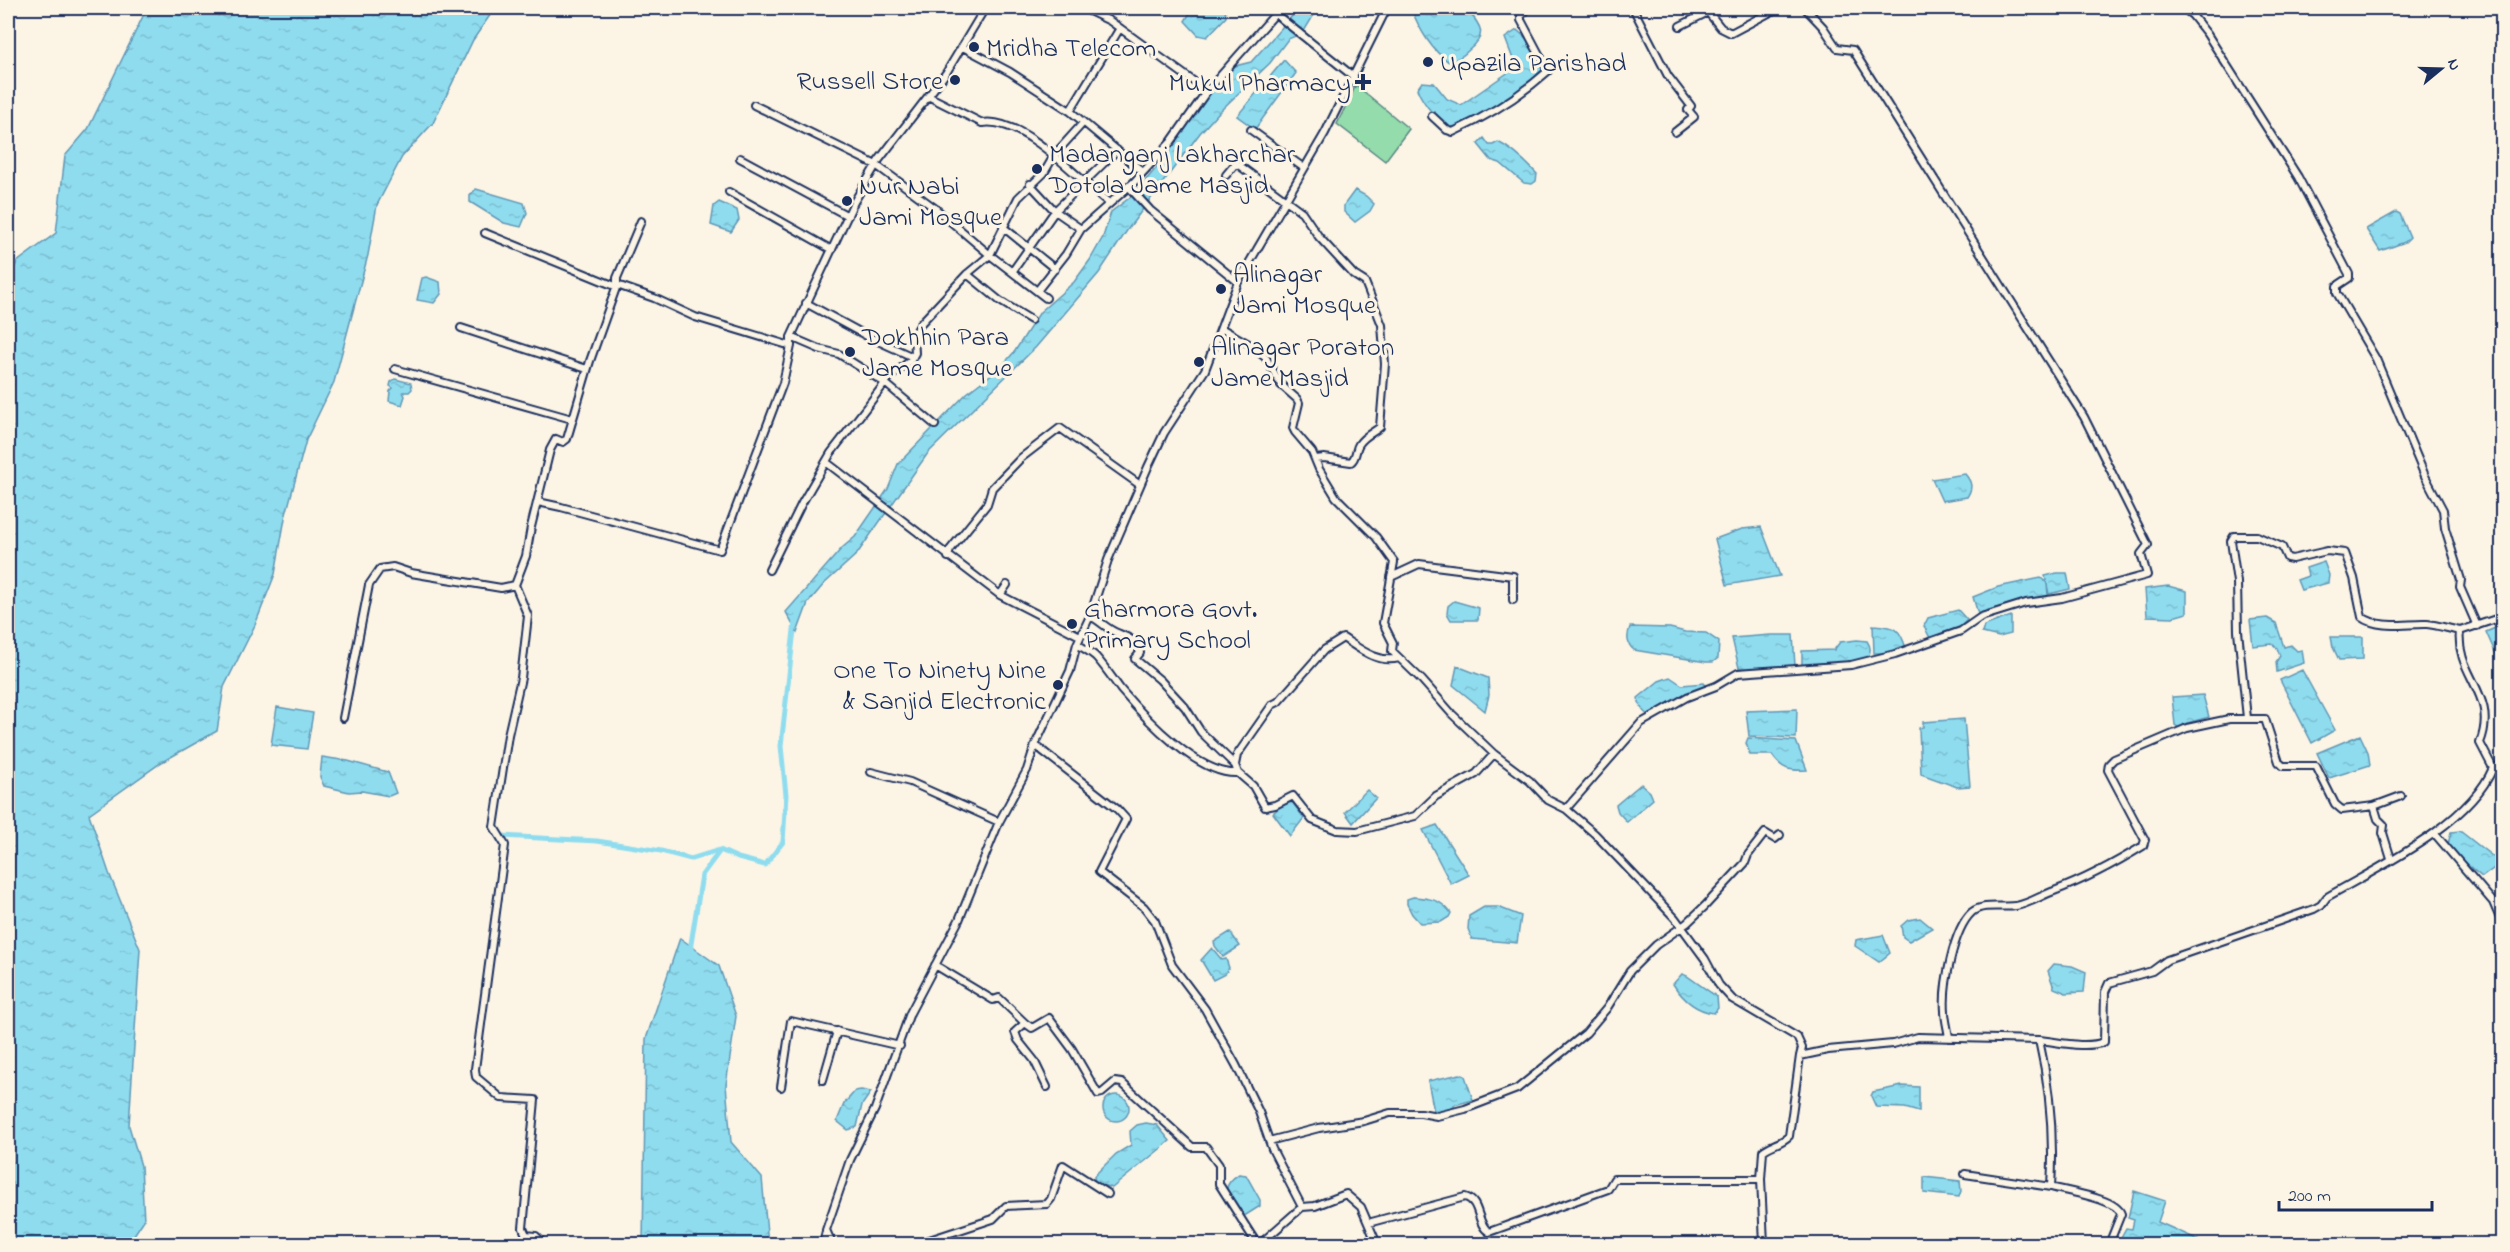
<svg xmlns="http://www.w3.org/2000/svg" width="2510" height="1252" font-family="'Indie Flower',sans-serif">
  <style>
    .green { fill: #94dcab; stroke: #588684; stroke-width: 1.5 }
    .water { fill: url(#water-ripples); stroke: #6197b5; stroke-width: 1.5 }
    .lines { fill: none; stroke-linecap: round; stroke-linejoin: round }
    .canal { stroke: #8fdcef; stroke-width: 5 }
    .street-casing { stroke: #1b2f5e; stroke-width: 10 }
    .street { stroke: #fcf5e5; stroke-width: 6 }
    .poi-dot { fill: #1b2f5e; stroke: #fcf5e5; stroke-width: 2 }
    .labels { text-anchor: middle; stroke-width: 6; stroke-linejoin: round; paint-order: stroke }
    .poi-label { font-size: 27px; fill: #1b2f5e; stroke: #fcf5e5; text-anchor: start }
  </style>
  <defs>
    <pattern id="water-ripples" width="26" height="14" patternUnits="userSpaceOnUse" patternTransform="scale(1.5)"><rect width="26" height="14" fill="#8fdcef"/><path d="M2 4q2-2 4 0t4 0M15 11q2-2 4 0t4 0" fill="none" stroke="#7bbdcf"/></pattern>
  </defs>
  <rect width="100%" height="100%" fill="#fcf5e5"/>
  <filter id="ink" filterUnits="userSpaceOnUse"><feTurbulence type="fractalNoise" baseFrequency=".0167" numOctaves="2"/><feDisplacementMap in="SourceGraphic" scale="12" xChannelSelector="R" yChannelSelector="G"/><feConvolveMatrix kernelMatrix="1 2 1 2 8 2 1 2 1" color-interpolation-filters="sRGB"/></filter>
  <g filter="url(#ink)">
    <path class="green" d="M1356 85 1409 129 1385 161 1337 124Z"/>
    <path class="water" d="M147 8H495L473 40 433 123 402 157 377 205 368 255 334 382 306 440 285 518 275 574 255 625 224 687 217 731 162 762 89 814 109 873 140 949 129 1126 141 1166 144 1220 128 1244H8V282L17 262 56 233 65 156 88 129Z
      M1193 8H1225L1226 17 1207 37 1198 35 1185 21Z
      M1295 8H1318L1303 33 1288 39 1270 63 1219 112 1200 133 1128 229 1099 273 1036 347 928 453 857 554 824 584 808 603 797 633 786 612 842 548 855 537 888 489 898 464 967 393 1002 366 1015 351 1040 312 1074 282 1090 260 1103 237 1111 212 1133 195 1158 166 1205 99 1235 66 1251 62 1292 16Z
      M1414 8H1466C1480 25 1489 34 1469 50 1463 56 1457 60 1449 62 1432 51 1419 29 1412 10Z
      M1517 30 1527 39 1543 69C1517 96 1486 115 1452 130 1436 118 1425 107 1417 89L1422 82 1434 83 1447 99 1461 105 1516 67 1505 38Z
      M1284 60 1296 73 1255 129 1237 116Z
      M1484 138 1489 145H1493L1498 142C1512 149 1526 162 1537 174L1536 181 1532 184 1524 183 1500 163 1491 160 1478 144Z
      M476 189 524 203 527 213 521 227 504 223 470 202V195Z
      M1355 190 1366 196 1374 204 1370 211 1355 222 1344 212V205Z
      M719 202 737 210 739 220 731 232 711 225 714 206Z
      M2396 212 2400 214 2410 237 2405 242 2380 251 2366 229Z
      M426 277 440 282 441 294 434 303 417 300 422 278Z
      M395 379 411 383 412 389 409 392H403L405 396 402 405 389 401 390 391 393 388 390 386 391 382Z
      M1965 474C1972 482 1973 488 1967 497L1942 501 1932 479Z
      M1761 527 1780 576 1727 585 1715 539 1742 529Z
      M2324 562 2329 575 2328 583 2301 590 2297 580 2308 576 2306 568Z
      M2057 573H2067L2070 589 2049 594 2045 576Z
      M2041 578 2047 583 2048 596 2026 599 1978 614 1973 597 1998 587Z
      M2168 586 2187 591V613L2173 617 2147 616 2145 589Z
      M1454 601 1479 608 1478 620H1451L1447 613 1448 606Z
      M1958 610 1967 620 1960 627 1930 638 1924 626 1928 618Z
      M2011 616V634L1999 637 1982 633 1984 626Z
      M2267 618 2276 623 2284 647 2291 645 2297 651 2302 650 2304 663 2277 672 2276 662 2280 656 2277 648 2272 644 2253 646 2250 620Z
      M1873 625C1895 627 1899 626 1906 648L1896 653H1874Z
      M2502 625V668L2486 632Z
      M1630 627 1670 628 1685 632 1706 633 1719 642 1718 658 1713 662H1706L1634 650C1626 644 1627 635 1630 627Z
      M1771 635H1793L1795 666 1739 668 1732 638Z
      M2331 637H2363V659L2339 660 2333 647Z
      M1857 640 1867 641C1871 647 1871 651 1868 658L1846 663 1802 666V651L1834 650 1840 642Z
      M1457 666 1488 678 1489 695 1485 711 1453 685Z
      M2302 670 2335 730 2312 743 2280 680Z
      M1670 677 1682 685 1704 683 1708 688 1651 716C1643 714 1639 705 1638 698L1659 681Z
      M2203 695 2209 717 2184 724 2181 729 2175 725 2172 697Z
      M277 707 313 713 307 749 271 745Z
      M1797 709 1796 738 1749 736 1746 711Z
      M1964 719 1970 786 1957 787 1921 774 1919 728 1923 727V722Z
      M2360 735 2368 752 2370 765 2329 778 2317 753Z
      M1748 738 1796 741 1807 770C1790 771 1782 770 1772 755H1750L1746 743Z
      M322 757 348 761 388 772 396 793 389 796 362 791 349 792 324 786 320 777Z
      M1641 784 1650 792 1653 799 1627 822 1618 812 1616 805Z
      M1367 790 1376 798 1353 823 1345 812Z
      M1287 801 1292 802 1304 818 1290 836 1273 813Z
      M1437 825 1469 875 1451 884 1423 830Z
      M2460 831 2501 863 2482 877 2447 848 2451 832Z
      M1413 897C1428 898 1441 899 1451 913L1449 917 1441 922 1420 923 1412 914 1407 904V899Z
      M1484 907H1498L1521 916 1517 943 1472 939 1468 929 1469 916Z
      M1920 918 1932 928 1909 941 1903 937 1901 926 1908 920Z
      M1230 932 1240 946 1223 957 1215 946 1214 942Z
      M1883 935 1890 953 1879 962 1855 946 1856 940Z
      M680 938 719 966 736 1016 726 1085 731 1142 762 1178 768 1244H643L646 1039Z
      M1212 948 1222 960 1226 959 1229 968 1225 974 1213 980 1201 960Z
      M2054 964 2072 966 2086 972 2084 992 2066 993 2054 988 2048 971Z
      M1682 974 1687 976 1717 997 1718 1008 1714 1013C1696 1011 1682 998 1673 984Z
      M1460 1074 1465 1076 1473 1100 1454 1105V1108L1447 1112H1434L1428 1081Z
      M1902 1086 1919 1087V1112L1905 1108 1876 1107 1871 1096 1873 1092Z
      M861 1090 871 1092 862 1105 857 1127 848 1130 837 1121 844 1104 855 1091Z
      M1103 1108a13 13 0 1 1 26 0a13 13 0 1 1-26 0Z
      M1146 1123 1157 1125 1170 1141 1112 1188 1095 1183 1094 1176 1116 1154 1131 1145 1130 1131 1137 1125Z
      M1239 1174 1246 1175 1260 1200V1206L1246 1215H1241C1229 1197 1217 1188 1239 1174Z
      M1924 1177 1960 1181 1961 1191 1959 1197 1924 1193Z
      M2134 1191 2165 1201 2158 1222 2208 1244H2163L2143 1240 2138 1244 2120 1239 2126 1228 2132 1229 2134 1220 2128 1218Z"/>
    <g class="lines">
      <path class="canal" d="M501 836 597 841 661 851 691 859 720 850 738 858 765 865 783 842 786 795 781 746 795 621
        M690 950 702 875 719 852"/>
      <defs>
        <path id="street" d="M1083 8 1110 21 1207 91
          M1268 8 1354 77
          M1633 8 1668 76 1691 106 1688 110 1694 117 1675 132
          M2183 8 2192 15 2207 34 2298 177 2349 274V278L2337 286V293L2376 359 2425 476 2443 510 2445 528 2461 580 2460 587 2477 626
          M1680 26 1708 12 1721 28 1731 33 1778 8
          M963 47 1010 72 1070 111 1143 172
          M928 96 982 123C1023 116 1079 180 1109 203
          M754 105 876 165 936 209 990 255 1046 298
          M1070 111 1120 28
          M1432 116 1447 130 1453 132C1488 116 1520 96 1548 71L1521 20V16L1528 8
          M1251 130 1304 168
          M740 158 848 216
          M1226 175 1236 163 1302 212 1319 237 1354 275 1365 282 1382 325 1385 364 1380 427C1373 433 1365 435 1359 444 1355 450 1357 457 1351 462L1324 458 1316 459
          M1030 184 1055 211 1081 229
          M1128 186 1150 210 1238 282
          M729 192 832 250
          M1003 227 1055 269
          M485 233 615 286
          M1012 272 1055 211 1117 150
          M967 274 1000 301 1031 320
          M617 285V278L641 221
          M1037 291 1066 254 1081 229 1134 182 1171 142 1207 91 1275 14
          M806 303 867 336 913 357
          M461 328 587 369
          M1221 328 1249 344 1266 358 1281 385 1297 399 1299 403 1293 428 1295 432 1312 452 1319 469 1336 497 1376 537 1394 562 1383 623 1393 643 1392 651 1422 680 1452 714 1494 754 1530 781 1548 800 1566 809 1595 834 1675 918 1705 959 1719 985 1732 999 1797 1037 1802 1048 1800 1056 1828 1050 1893 1044 1918 1037 2039 1040C2050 1087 2054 1139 2051 1187L1965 1174
          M791 337 819 349 839 354 885 383 935 425
          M395 369 572 419
          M826 462 1000 595 1080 636
          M538 502 561 507 720 550 783 383 791 346V337L854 202 879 160 946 73 985 8
          M948 557 950 550 987 504 992 488 1021 458 1060 428 1140 485
          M769 570 802 503 831 453 889 378 911 360 915 353 914 335 922 322 967 274 990 255 1018 198 1044 173 1055 154 1083 123
          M1391 577 1419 564 1513 576V600
          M1000 595 1007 585
          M1090 616C1099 620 1106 628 1115 632 1126 637 1136 638 1140 653L1135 659 1160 680 1185 707 1201 732 1235 765
          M1077 644C1083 648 1091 652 1096 657 1105 667 1113 679 1121 690 1145 718 1199 776 1238 773
          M1399 658C1378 664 1360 649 1343 638L1324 650 1278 702 1272 705 1237 755 1235 765 1238 773 1253 786 1265 807 1275 805 1293 796 1312 820 1337 830 1357 831 1415 816 1436 796 1476 774 1494 754
          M343 718 369 585 380 569 393 567 411 573 501 588 515 585
          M2247 718 2238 631 2237 582 2231 541 2234 536H2257L2282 547 2287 558 2292 559 2327 551 2345 553 2354 578 2362 617C2380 630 2407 623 2427 624 2438 625 2449 629 2460 631
          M1035 745 1117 809 1126 819 1099 872 1144 907 1155 921 1172 965 1205 1009 1236 1065 1259 1112 1272 1149 1302 1207 1315 1206 1346 1194 1361 1207 1377 1244
          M2493 768 2502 765
          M871 772 910 782 999 822
          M2374 806 2401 796
          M1566 809 1641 723 1687 697 1716 686 1738 673 1851 665 1895 654 1961 631 1981 617 2026 603 2062 598 2147 575 2141 554 2148 545 2084 417 1853 50 1837 48 1823 27 1805 8
          M2435 834 2493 902 2502 923
          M935 965 993 1000 999 998 1025 1023 1032 1028 1049 1018 1072 1049 1098 1094 1102 1093 1115 1082 1122 1083 1192 1147H1206L1219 1165V1184L1257 1244
          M1025 1023 1015 1032 1018 1040 1034 1060 1047 1087
          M1949 1038C1948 1029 1945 1020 1945 1011 1943 987 1953 929 1972 912 1983 903 2002 908 2016 906 2029 904 2042 895 2054 891 2086 879 2114 864 2143 846L2145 840 2108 770 2109 764 2114 759 2187 728 2229 719H2265L2279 762 2283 766H2316L2335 804 2342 810 2374 806 2378 819 2384 825 2383 833 2391 859
          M2039 1040C2059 1042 2085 1049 2104 1042L2105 992 2109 983 2152 971 2167 960 2314 909 2321 905 2327 897C2379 867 2469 825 2493 768L2480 743C2499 694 2455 676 2460 631L2502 617
          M823 1080 837 1031
          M781 1087 791 1021 900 1046
          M1269 1141 1319 1128 1364 1121 1390 1113H1421L1437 1116 1465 1109 1517 1089 1586 1033 1607 1008 1630 971 1656 945 1687 923 1705 906 1745 863 1748 855 1765 833 1775 839 1780 835
          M2051 1187C2067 1192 2116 1198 2121 1214L2109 1244
          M1368 1223 1465 1197C1481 1201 1476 1224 1489 1232L1608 1189 1614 1179H1761
          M540 1244V1240L536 1236 526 1235 523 1228 535 1100 501 1098 476 1077 475 1069 505 845 494 827 508 735 521 678 528 616 515 585 526 556 531 527 550 450 556 439 563 442 567 439 590 361 617 285 654 298 695 317 791 346
          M823 1244 826 1231
          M832 1244 826 1230 850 1160 875 1109 910 1013 959 920 999 822 1027 770 1035 745 1070 671 1077 644 1090 616 1108 560 1148 467 1164 433 1205 370 1238 282 1325 133 1387 8
          M917 1244 993 1219 1006 1206 1047 1204 1051 1199 1063 1165 1108 1194
          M1260 1244 1302 1207
          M1764 1244 1761 1179 1763 1151C1771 1144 1781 1144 1789 1136L1800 1056"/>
      </defs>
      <use href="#street" class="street-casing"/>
      <use href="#street" class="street"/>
    </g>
  </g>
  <g class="poi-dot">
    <circle cx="974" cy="47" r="6"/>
    <circle cx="1428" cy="62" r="6"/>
    <circle cx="955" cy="80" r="6"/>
    <path d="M1360 73h6v6h6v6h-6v6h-6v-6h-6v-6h6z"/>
    <circle cx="1037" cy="169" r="6"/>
    <circle cx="847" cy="201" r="6"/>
    <circle cx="1221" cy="289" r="6"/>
    <circle cx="850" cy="352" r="6"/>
    <circle cx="1199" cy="362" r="6"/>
    <circle cx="1072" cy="624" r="6"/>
    <circle cx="1058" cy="685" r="6"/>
  </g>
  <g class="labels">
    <g class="poi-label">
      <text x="986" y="56">Mridha Telecom</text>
      <text x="1440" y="71">Upazila Parishad</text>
      <text x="943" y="89" text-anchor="end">Russell Store</text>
      <text x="1351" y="91" text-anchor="end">Mukul Pharmacy</text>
      <text x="1049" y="162">Madanganj Lakharchar<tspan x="1049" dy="31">Dotola Jame Masjid</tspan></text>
      <text x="859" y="194">Nur Nabi<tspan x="859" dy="31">Jami Mosque</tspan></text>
      <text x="1233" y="282">Alinagar<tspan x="1233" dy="31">Jami Mosque</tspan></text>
      <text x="862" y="345">Dokhhin Para<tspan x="862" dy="31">Jame Mosque</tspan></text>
      <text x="1211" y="355">Alinagar Poraton<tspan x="1211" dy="31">Jame Masjid</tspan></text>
      <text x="1084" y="617">Gharmora Govt.<tspan x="1084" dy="31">Primary School</tspan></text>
      <text x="1046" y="678" text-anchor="end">One To Ninety Nine<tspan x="1046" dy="31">&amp; Sanjid Electronic</tspan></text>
    </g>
  </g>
  <rect width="2510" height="1252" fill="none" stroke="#fcf5e5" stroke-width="30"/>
  <rect x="15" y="15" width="2480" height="1222" fill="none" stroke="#1b2f5e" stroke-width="2" filter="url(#ink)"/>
  <g transform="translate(2441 69) rotate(71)" stroke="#fcf5e5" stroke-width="4.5" paint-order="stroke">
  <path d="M0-4.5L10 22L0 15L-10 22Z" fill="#1b2f5e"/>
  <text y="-9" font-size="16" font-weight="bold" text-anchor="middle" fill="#1b2f5e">N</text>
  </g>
  <path d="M2279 1201v9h153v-9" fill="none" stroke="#1b2f5e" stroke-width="3"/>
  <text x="2288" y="1201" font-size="18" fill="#1b2f5e" stroke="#fcf5e5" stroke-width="4.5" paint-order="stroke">200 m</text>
</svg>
